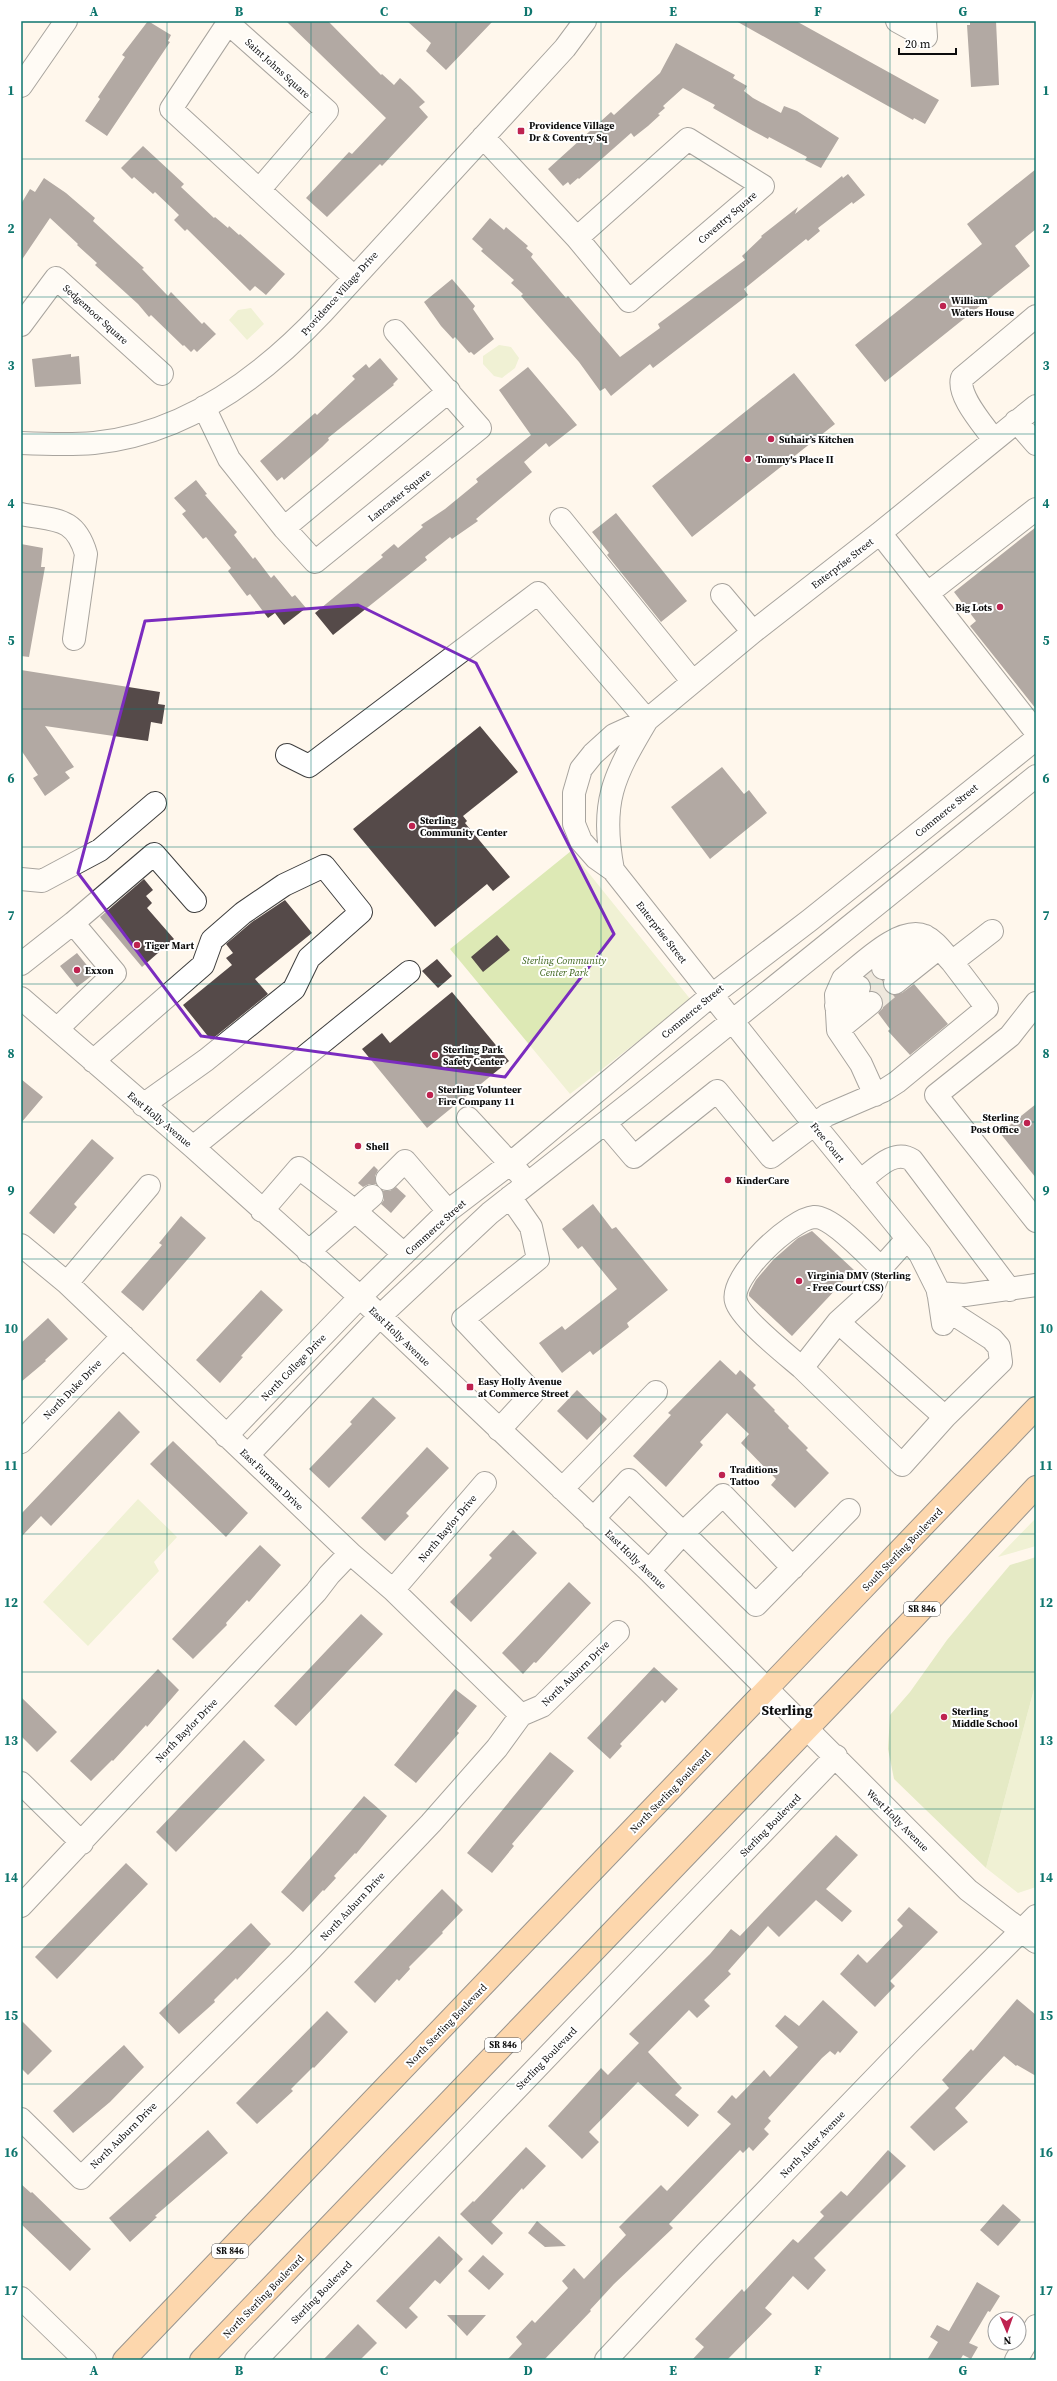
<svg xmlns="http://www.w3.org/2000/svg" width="1057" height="2381" font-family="'Source Serif 4',serif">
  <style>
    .green { fill: #dde9b5 }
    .forest { fill: #c5da95 }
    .building { fill: #554a49 }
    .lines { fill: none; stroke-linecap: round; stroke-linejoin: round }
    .minor-tunnel { stroke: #dbd4ca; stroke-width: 22; stroke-dasharray: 22 11; stroke-linecap: butt }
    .minor-casing { stroke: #3f3f3f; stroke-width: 24 }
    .major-casing { stroke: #1d1d1d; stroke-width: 24 }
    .minor { stroke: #fff; stroke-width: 22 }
    .major { stroke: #faaf61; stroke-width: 22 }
    .marked { fill: none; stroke: #7b2cbf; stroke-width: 3; stroke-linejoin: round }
    .grid { fill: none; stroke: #0f766e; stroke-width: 1; stroke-opacity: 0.55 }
    .poi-dot { fill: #be2350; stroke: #fff; stroke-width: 1.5 }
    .labels { text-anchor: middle; stroke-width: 4; stroke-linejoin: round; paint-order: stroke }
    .shield { fill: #fff; stroke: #555; stroke-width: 1 }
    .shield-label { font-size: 9px; font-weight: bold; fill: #0c0c0c }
    .street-label { font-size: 10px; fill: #0c0c0c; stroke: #fff }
    .poi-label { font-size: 10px; font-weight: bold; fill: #0c0c0c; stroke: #fff; text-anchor: start }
    .park-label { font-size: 10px; font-style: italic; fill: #3d651c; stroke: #fff }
    .district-label { font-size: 14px; font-weight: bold; fill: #0c0c0c; stroke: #fff }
    .neatline { fill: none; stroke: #0f766e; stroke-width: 1.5 }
    .grid-label { font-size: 13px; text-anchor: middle; font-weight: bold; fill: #0f766e }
  </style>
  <rect width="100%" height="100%" fill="#fff7ec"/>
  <path class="green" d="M251 308 264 324 247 340 229 320 238 310Z
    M499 345 511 347 519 358 515 368 502 378 494 376 483 364V356Z
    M571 851 691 1000 570 1094 450 949Z
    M138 1499 177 1537 154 1562 159 1571 88 1646 43 1602Z
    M1036 1518V1546L998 1557Z
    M1036 1682V1887L1018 1893 986 1868Z"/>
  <path class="forest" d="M1036 1557V1682L986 1868 894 1779 888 1749 890 1715 910 1692 947 1640 1010 1565Z"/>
  <path class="building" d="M148 21 171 35 168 41 170 42 107 136 85 121 100 99 98 97 125 57 122 55Z
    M286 21H328L381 75 382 74 394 85 400 78 410 87 425 102 419 107 428 117 382 166 380 164 327 217 306 198 349 152 352 154 386 118Z
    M407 21H493L446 70 426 51 431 43Z
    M736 21H796L939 100 925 124 914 118 913 120Z
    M970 21H996L999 85 971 87 967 25H970Z
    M676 43 735 75 733 78 747 86 744 91 753 98 781 113 784 106 797 111 839 138 821 168 805 160 807 157 769 137 768 139 753 131 713 108 715 105 683 88 663 106 665 108 658 114 660 115 648 126 634 137 631 133 579 179 578 178 570 185 568 182 563 186 548 169 611 112 614 115 660 73Z
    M143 146 184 184 181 187 214 218 215 217 228 228 229 226 239 235 240 234 285 274 266 295 255 286 250 291 187 229 185 231 174 220 179 215 155 192 153 194 134 177 132 179 121 168Z
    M1036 169V229L1015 246 1030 266 885 382 855 345 982 244 967 224Z
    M848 174 865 195 853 204 852 202 818 228 820 231 808 241 806 239 744 289 748 295 653 368 650 364 611 396 605 388 600 391 579 362 521 296 523 294 511 283 514 280 481 251 483 249 472 239 490 218 504 230 506 227 528 246 526 248 533 254 531 257 566 298 568 296 620 357 660 328 658 324 745 260 742 256 762 237 761 236 798 207 795 214 842 176 843 178Z
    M44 178 66 193 95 218 93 221 144 268 142 269 168 296 171 292 202 324 204 322 216 334 197 352 194 349 191 352 184 345 183 346 151 315 149 317 138 304 95 265 97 263 77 245 78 244 50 218 21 261V204L30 189 35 192Z
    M452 279 475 306 473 309 494 339 474 355 471 352 469 353 455 337 453 339 441 326 424 302Z
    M71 354V357L79 356 81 384 35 387 32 359Z
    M380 358 398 379 393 384 394 385 328 438 329 440 322 447 284 480 282 477 277 481 260 461 315 413 317 415 355 379 352 376 366 364 369 368Z
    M528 367 577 425 549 447 546 443 524 462 532 472 476 519 478 521 452 539 450 537 425 557 427 560 333 635 315 613 383 557 381 555 394 544 398 548 423 527 421 525 445 509 478 482 476 479 531 435 499 390Z
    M794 373 835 424 692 537 652 486Z
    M196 480 207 494 205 495 237 532 234 535 253 559 255 557 271 578 274 575 292 597 295 595 306 608 284 625 275 613 268 618 250 594 247 596 228 571 231 568 206 537 203 539 182 514 186 511 174 498Z
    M616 513 687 601 661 622 607 555 609 553 592 532Z
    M1036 527V709L970 626 976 621 954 592Z
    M21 544 43 548 41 567H45L29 657 21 656Z
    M21 670 160 692 158 704 165 705 162 724 151 722 148 741 45 726 74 767 65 772 70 778 45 796 33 778 38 775 21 750Z
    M480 726 518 772 463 816 467 821 465 823 510 877 493 891 487 884 435 927 353 829Z
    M722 767 744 794 749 790 767 813 710 859 671 807Z
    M144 879 153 890 146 896 152 903 147 908 174 939 142 967 100 917Z
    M285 900 312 933 255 979 268 994 211 1040 183 1005 232 965 226 958 233 953 226 944 252 922Z
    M497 935 510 950 483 972 471 957Z
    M77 953 94 974 77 987 60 966Z
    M437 959 452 976 438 988 422 971Z
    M871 972 878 979 883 980 885 990 891 995 902 993 914 984 948 1024 910 1055 888 1031 890 1029 878 1013 883 1008V1001L880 995 871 991V985L865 977Z
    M452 992 509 1061 427 1128 362 1049 382 1033 390 1043Z
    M21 1079 43 1097 21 1123Z
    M1036 1104V1178L1000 1133Z
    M92 1139 114 1158 74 1204 77 1207 54 1234 29 1213Z
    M374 1166 378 1170 375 1176 376 1184H369L363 1187 358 1183Z
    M396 1187 406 1196 391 1213 381 1204 384 1200 383 1191H390Z
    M593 1204 612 1229 616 1227 668 1290 627 1323 629 1327 593 1355 590 1351 562 1373 539 1343 562 1326 565 1330 617 1289 582 1246 578 1249 562 1229Z
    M181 1216 206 1238 143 1311 121 1292 162 1245 159 1243Z
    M812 1231 854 1270 792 1336 749 1296V1293L756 1280 773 1260 798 1238Z
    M261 1290 283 1310 241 1356 243 1357 220 1383 196 1360Z
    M48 1318 68 1339 45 1360 46 1361 21 1382V1343Z
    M720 1360 736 1375 740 1370 756 1385 753 1388 775 1410 774 1411 789 1426 788 1428 808 1448 806 1450 829 1473 795 1508 771 1485 776 1479 741 1443 749 1434 727 1413 700 1442 703 1445 666 1487 633 1456 671 1415 668 1413Z
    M577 1390 607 1419 587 1440 557 1411Z
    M373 1397 396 1418 329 1488 309 1469 352 1424 350 1422Z
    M119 1411 140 1432 51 1526 41 1516 21 1537V1514Z
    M173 1441 248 1513 226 1537 150 1464Z
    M427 1447 449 1468 406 1513 409 1516 385 1541 361 1518Z
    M513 1530 537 1553 471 1622 450 1602 492 1558 489 1555Z
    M260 1545 281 1565 249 1602 247 1600 226 1623 227 1625 193 1659 172 1639Z
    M569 1582 591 1603 536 1663 534 1662 523 1674 502 1653Z
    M361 1614 383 1634 296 1726 274 1706Z
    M654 1667 678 1689 665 1703 662 1700 620 1744 622 1746 610 1759 587 1738Z
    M158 1669 179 1690 147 1727 146 1725 113 1761 112 1760 91 1781 70 1761Z
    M455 1689 477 1706 457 1731 459 1733 416 1783 394 1765Z
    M21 1697 57 1732 37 1752 21 1736Z
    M244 1740 265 1760 176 1852 156 1832Z
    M550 1752 574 1771 512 1844 514 1846 492 1873 467 1853Z
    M364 1796 387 1816 356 1854 355 1853 334 1876 336 1878 324 1891 323 1890 303 1912 281 1892Z
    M836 1835 858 1855 826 1889 852 1911 842 1922 816 1900 779 1937 768 1926 728 1971 731 1974 704 2000 710 2006 697 2018 689 2010 648 2052 682 2088 675 2095 699 2115 688 2127 638 2082 589 2132 599 2142 582 2159 548 2126 601 2068 608 2075 639 2043 629 2034 710 1954 731 1929 740 1936Z
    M126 1863 148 1884 57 1979 35 1957Z
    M442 1889 463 1910 442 1932 443 1933 409 1967 410 1969 399 1981 397 1979 375 2003 354 1982Z
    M909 1907 938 1932 890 1981 895 1986 875 2007 840 1974 858 1954 867 1963 903 1926 897 1920Z
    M251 1923 271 1944 237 1980 236 1978 214 2000 215 2002 179 2034 159 2013Z
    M1017 1999 1036 2015V2076L1017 2065 1016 2066 1004 2056 955 2108 968 2122 934 2151 910 2127 949 2088 942 2080 971 2049 973 2051Z
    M823 2000 858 2032 840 2053 838 2051 835 2055 830 2051 822 2058 768 2118 771 2121 764 2129 769 2134 753 2151 749 2147 743 2153 740 2150 669 2224 673 2228 614 2284 590 2310 591 2311 544 2360H507L522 2344 516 2337 532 2320 535 2323 568 2288 562 2281 574 2268 584 2279 626 2235 619 2227 661 2185 667 2191 731 2124 717 2112 732 2095 736 2099 764 2070 770 2077 798 2047 775 2026 785 2015 799 2026Z
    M327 2011 348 2032 314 2068 313 2067 291 2089 293 2091 257 2124 236 2103Z
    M21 2020 52 2051 28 2075 21 2068Z
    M124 2045 144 2067 110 2102 73 2133 53 2111Z
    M208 2130 228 2153 155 2216 157 2217 130 2242 109 2218Z
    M526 2147 546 2166 523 2190 522 2188 491 2222 503 2233 492 2245 460 2214 473 2201 474 2202Z
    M888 2150 906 2166 814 2258 826 2270 808 2290 793 2276 765 2308 772 2314 727 2360H692L704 2347 695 2339 742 2289 744 2292 793 2239 798 2243 824 2216 820 2212 841 2191 847 2196Z
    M21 2184 31 2193 32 2192 91 2249 70 2271 21 2224Z
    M1003 2204 1021 2220 998 2246 980 2230Z
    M537 2221 566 2246 545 2247 528 2233Z
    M439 2236 463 2259 440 2284 435 2280 409 2308 418 2317 406 2329 376 2301Z
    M483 2255 504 2274 489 2290 468 2271Z
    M977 2282 1000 2296 990 2312 988 2311 969 2343 978 2347 971 2359 963 2355 960 2360H927L938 2342 930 2337 937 2325 949 2331Z
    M447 2315H486L467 2336Z
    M358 2324 377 2343 360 2360H323Z"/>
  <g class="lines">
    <path class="minor-tunnel" d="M859 987 883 968
      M871 1003 895 983"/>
    <defs>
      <path id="minor" d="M897 21 926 37 925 21
        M21 86 66 21
        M483 137 577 238 629 301 763 186 688 139 577 238
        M259 190 327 111 228 23 171 109 354 277
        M21 325 56 278 162 374
        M204 407 229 459 284 528 315 562 480 428 395 331
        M1016 421 1036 444
        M994 440C983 424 957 396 962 378L1036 316
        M21 443C45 444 70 445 94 443 185 434 263 376 323 312L565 48 585 21
        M21 514C55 521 75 516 86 554L74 639
        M561 519 693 682
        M284 528 449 391
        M880 533 1036 732
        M928 593 1036 509
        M722 595 753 632
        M287 755 309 766 538 593 647 720
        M613 870C600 802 613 777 647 720
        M21 879 42 881 100 850 155 803
        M21 964 73 923
        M883 968 925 936
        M895 983 939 948
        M21 998 193 1147 360 1297 649 1571 968 1890 1036 1942
        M1036 1003 1010 1036 936 1095 1036 1221
        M836 1006 859 987
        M57 1029 115 973 73 923 154 854 195 901
        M838 1030 871 1003
        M93 1061 203 965 212 940 243 913 284 885 324 866 361 912 309 958 294 989 206 1060 143 1105
        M875 1095 861 1064 838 1030 836 995 843 979C861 965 900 925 925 936 936 941 944 954 952 962
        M468 1118 520 1174
        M605 1123 634 1157 717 1091 771 1157 827 1115 883 1091 897 1082 987 1008 952 962 992 931
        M193 1147 409 972
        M387 1179 405 1161 448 1211
        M860 1181C875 1170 894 1148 912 1160L1010 1290
        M262 1211 299 1168 355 1211 404 1254
        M907 1239 881 1268 871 1292 838 1322 802 1368 902 1465 945 1417 1001 1362 999 1347 992 1339 941 1306
        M21 1245 67 1283 350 1553 393 1590 521 1715
        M308 1252 372 1196
        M67 1283 149 1186
        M938 1293 965 1295 1036 1285
        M838 1322 945 1417
        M943 1324 938 1290 920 1254 814 1124 613 870 596 858 581 841 574 824V793L581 769 593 754 614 735 647 720 753 632 880 533 1036 406
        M802 1368C787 1355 740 1318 736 1301 729 1277 791 1219 814 1217 832 1216 868 1256 881 1268
        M499 1430 533 1393 463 1319 538 1259 531 1227 510 1197
        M226 1436 360 1297 448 1211 511 1163 712 995 810 920 1036 739
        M21 1442 123 1336
        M248 1455 379 1317 490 1213 643 1093 1036 776
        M562 1489 656 1392
        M593 1519 629 1480 683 1533 723 1495 793 1568
        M649 1571 683 1533 756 1605 849 1510
        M393 1590 485 1483
        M21 1783 82 1843
        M21 1906 316 1592 329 1575 350 1553
        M21 2119 81 2178 298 1963 431 1823 497 1748 521 1715 542 1706 618 1632
        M21 2298 85 2360
        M256 2360 836 1756
        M606 2360 706 2253 909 2043 1036 1916
        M1016 2360 1036 2326"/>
      <path id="major" d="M124 2360 1036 1408
        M201 2360 909 1623 1036 1487"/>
    </defs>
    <use href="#minor" class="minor-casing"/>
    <use href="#major" class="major-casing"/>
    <use href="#minor" class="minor"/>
    <use href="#major" class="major"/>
  </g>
  <path d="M0 0H1057V2381H0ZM358 605 476 663 614 934 505 1077 201 1036 78 873 145 621Z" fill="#fff7ec" fill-opacity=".55" fill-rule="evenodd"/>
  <path class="marked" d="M358 605 476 663 614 934 505 1077 201 1036 78 873 145 621Z"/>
  <path class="grid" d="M167 21V2360M311 21V2360M456 21V2360M601 21V2360M746 21V2360M890 21V2360M21 159H1036M21 297H1036M21 434H1036M21 572H1036M21 709H1036M21 847H1036M21 984H1036M21 1122H1036M21 1259H1036M21 1397H1036M21 1534H1036M21 1672H1036M21 1809H1036M21 1947H1036M21 2084H1036M21 2222H1036"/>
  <g class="poi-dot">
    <rect x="517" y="127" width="8" height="8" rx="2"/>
    <circle cx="943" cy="306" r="4"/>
    <circle cx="771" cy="439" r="4"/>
    <circle cx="748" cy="459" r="4"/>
    <circle cx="1000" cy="607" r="4"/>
    <circle cx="412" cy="826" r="4"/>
    <circle cx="137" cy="945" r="4"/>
    <circle cx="77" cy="970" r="4"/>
    <circle cx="435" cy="1055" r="4"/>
    <circle cx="430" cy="1095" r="4"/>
    <circle cx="1027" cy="1123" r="4"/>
    <circle cx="358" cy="1146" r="4"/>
    <circle cx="728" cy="1180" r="4"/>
    <circle cx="799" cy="1281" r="4"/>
    <rect x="466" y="1383" width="8" height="8" rx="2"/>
    <circle cx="722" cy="1475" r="4"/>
    <circle cx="944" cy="1717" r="4"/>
  </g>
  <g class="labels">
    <g class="shield">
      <rect x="904" y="1602" width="36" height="14" rx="3"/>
      <rect x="485" y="2038" width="36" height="14" rx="3"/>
      <rect x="212" y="2244" width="36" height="14" rx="3"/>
    </g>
    <g class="shield-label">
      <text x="922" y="1612">SR 846</text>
      <text x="503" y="2048">SR 846</text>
      <text x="230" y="2254">SR 846</text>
    </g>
    <g class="street-label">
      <text transform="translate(278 68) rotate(42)" y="4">Saint Johns Square</text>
      <text transform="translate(727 217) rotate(-41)" y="4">Coventry Square</text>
      <text transform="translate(339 293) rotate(-48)" y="4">Providence Village Drive</text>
      <text transform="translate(96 314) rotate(42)" y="4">Sedgemoor Square</text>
      <text transform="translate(399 495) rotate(-39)" y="4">Lancaster Square</text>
      <text transform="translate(842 563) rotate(-38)" y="4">Enterprise Street</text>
      <text transform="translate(946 810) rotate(-39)" y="4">Commerce Street</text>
      <text transform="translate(662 932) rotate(52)" y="4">Enterprise Street</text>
      <text transform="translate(692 1011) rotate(-40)" y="4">Commerce Street</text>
      <text transform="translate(160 1119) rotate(40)" y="4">East Holly Avenue</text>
      <text transform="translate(828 1142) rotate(51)" y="4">Free Court</text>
      <text transform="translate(435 1227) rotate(-42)" y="4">Commerce Street</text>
      <text transform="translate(400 1336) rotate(44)" y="4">East Holly Avenue</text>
      <text transform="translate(293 1367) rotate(-46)" y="4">North College Drive</text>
      <text transform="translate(72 1389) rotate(-46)" y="4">North Duke Drive</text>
      <text transform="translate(272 1479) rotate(44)" y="4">East Furman Drive</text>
      <text transform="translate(447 1528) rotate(-50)" y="4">North Baylor Drive</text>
      <text transform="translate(902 1549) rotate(-46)" y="4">South Sterling Boulevard</text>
      <text transform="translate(636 1559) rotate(44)" y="4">East Holly Avenue</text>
      <text transform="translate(575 1673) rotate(-44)" y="4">North Auburn Drive</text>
      <text transform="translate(186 1730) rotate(-46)" y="4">North Baylor Drive</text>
      <text transform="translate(670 1791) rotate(-46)" y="4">North Sterling Boulevard</text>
      <text transform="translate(898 1820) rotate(45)" y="4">West Holly Avenue</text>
      <text transform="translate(770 1825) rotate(-46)" y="4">Sterling Boulevard</text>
      <text transform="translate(352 1906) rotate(-47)" y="4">North Auburn Drive</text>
      <text transform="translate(446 2025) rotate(-46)" y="4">North Sterling Boulevard</text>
      <text transform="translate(546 2058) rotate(-46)" y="4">Sterling Boulevard</text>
      <text transform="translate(123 2135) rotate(-45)" y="4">North Auburn Drive</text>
      <text transform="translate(812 2144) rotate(-46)" y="4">North Alder Avenue</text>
      <text transform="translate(321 2292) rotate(-46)" y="4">Sterling Boulevard</text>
      <text transform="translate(263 2296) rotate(-46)" y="4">North Sterling Boulevard</text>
    </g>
    <g class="poi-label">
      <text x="529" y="129">Providence Village<tspan x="529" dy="12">Dr &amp; Coventry Sq</tspan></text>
      <text x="951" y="304">William<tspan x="951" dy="12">Waters House</tspan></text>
      <text x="779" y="443">Suhair’s Kitchen</text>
      <text x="756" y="463">Tommy's Place II</text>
      <text x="992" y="611" text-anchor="end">Big Lots</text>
      <text x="420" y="824">Sterling<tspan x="420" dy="12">Community Center</tspan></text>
      <text x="145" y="949">Tiger Mart</text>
      <text x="85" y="974">Exxon</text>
      <text x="443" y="1053">Sterling Park<tspan x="443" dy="12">Safety Center</tspan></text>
      <text x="438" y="1093">Sterling Volunteer<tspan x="438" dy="12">Fire Company 11</tspan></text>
      <text x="1019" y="1121" text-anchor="end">Sterling<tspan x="1019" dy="12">Post Office</tspan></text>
      <text x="366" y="1150">Shell</text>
      <text x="736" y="1184">KinderCare</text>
      <text x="807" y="1279">Virginia DMV (Sterling<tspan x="807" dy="12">- Free Court CSS)</tspan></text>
      <text x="478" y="1385">Easy Holly Avenue<tspan x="478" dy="12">at Commerce Street</tspan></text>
      <text x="730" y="1473">Traditions<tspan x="730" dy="12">Tattoo</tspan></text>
      <text x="952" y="1715">Sterling<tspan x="952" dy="12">Middle School</tspan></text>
    </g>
    <g class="park-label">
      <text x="564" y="964">Sterling Community<tspan x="564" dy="12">Center Park</tspan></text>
    </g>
    <g class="district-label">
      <text x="787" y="1715">Sterling</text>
    </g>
  </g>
  <rect width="1057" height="2381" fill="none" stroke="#ffffff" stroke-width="44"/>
  <g transform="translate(1007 2331) rotate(178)"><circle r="19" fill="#ffffff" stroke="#9e9e9e"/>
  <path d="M0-3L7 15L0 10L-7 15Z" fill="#be2350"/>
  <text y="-6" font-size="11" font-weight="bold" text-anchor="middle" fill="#0c0c0c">N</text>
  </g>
  <path d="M899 48v6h57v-6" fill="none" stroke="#0c0c0c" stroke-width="2"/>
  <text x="905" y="48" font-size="12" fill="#0c0c0c" stroke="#ffffff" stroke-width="3" paint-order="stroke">20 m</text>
  <rect x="22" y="22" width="1013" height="2337" class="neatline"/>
  <g class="grid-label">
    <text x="94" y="16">A</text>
    <text x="239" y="16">B</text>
    <text x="384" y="16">C</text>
    <text x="528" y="16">D</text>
    <text x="673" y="16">E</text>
    <text x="818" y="16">F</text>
    <text x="963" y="16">G</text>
    <text x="11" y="95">1</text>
    <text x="1046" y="95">1</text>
    <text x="11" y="233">2</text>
    <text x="1046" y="233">2</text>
    <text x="11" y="370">3</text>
    <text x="1046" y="370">3</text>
    <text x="11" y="508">4</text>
    <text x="1046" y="508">4</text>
    <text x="11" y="645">5</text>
    <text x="1046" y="645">5</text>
    <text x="11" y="783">6</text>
    <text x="1046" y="783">6</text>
    <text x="11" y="920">7</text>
    <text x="1046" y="920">7</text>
    <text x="11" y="1058">8</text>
    <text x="1046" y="1058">8</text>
    <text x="11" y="1195">9</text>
    <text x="1046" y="1195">9</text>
    <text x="11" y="1333">10</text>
    <text x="1046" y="1333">10</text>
    <text x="11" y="1470">11</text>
    <text x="1046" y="1470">11</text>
    <text x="11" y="1607">12</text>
    <text x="1046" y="1607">12</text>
    <text x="11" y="1745">13</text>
    <text x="1046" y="1745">13</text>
    <text x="11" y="1882">14</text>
    <text x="1046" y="1882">14</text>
    <text x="11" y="2020">15</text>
    <text x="1046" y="2020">15</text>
    <text x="11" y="2157">16</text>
    <text x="1046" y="2157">16</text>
    <text x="11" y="2295">17</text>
    <text x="1046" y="2295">17</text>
    <text x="94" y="2375">A</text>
    <text x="239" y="2375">B</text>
    <text x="384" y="2375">C</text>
    <text x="528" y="2375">D</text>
    <text x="673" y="2375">E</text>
    <text x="818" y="2375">F</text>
    <text x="963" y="2375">G</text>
  </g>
</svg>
